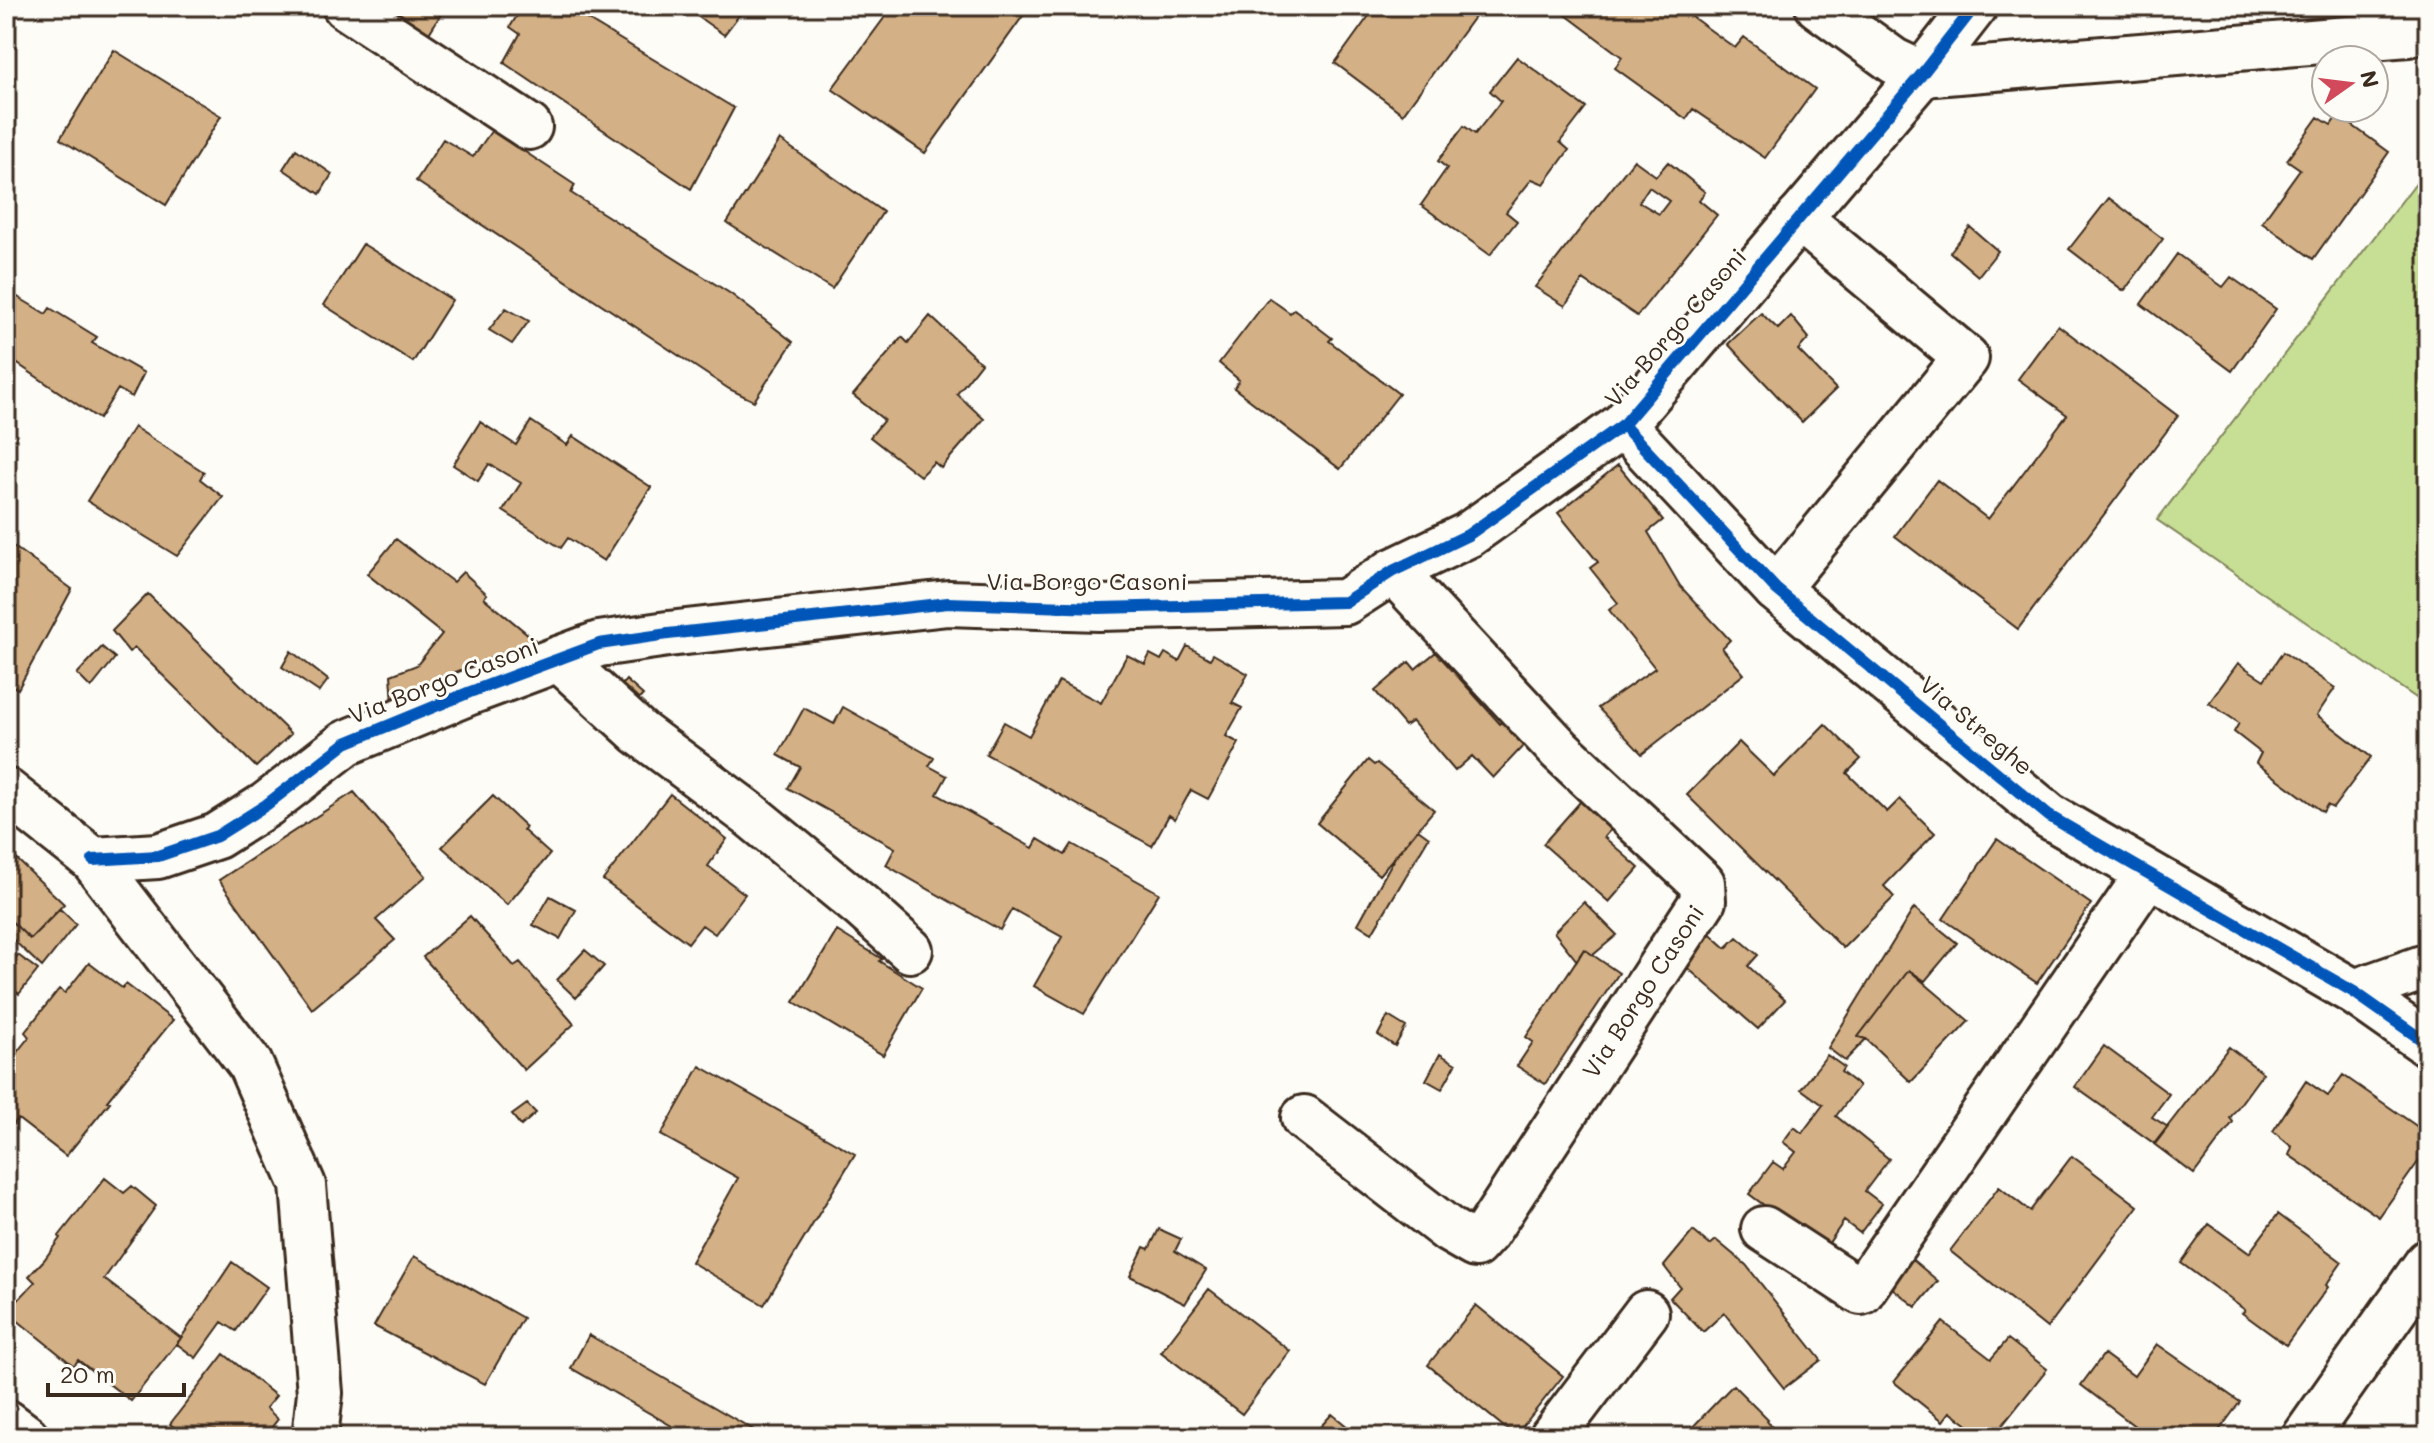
<svg xmlns="http://www.w3.org/2000/svg" width="2434" height="1443" font-family="Mali,sans-serif">
  <style>
    .green { fill: #c6df95; stroke: #80845a; stroke-width: 2 }
    .building { fill: #d3b085; stroke: #3b2a1e; stroke-width: 2; fill-rule: evenodd }
    .lines { fill: none; stroke-linecap: round; stroke-linejoin: round }
    .minor-casing { stroke: #3b2a1e; stroke-width: 50 }
    .minor { stroke: #fdfcf7; stroke-width: 44 }
    .cycleway-casing { stroke: #fdfcf7; stroke-width: 17 }
    .cycleway { stroke: #0057b8; stroke-width: 12 }
    .labels { text-anchor: middle; stroke-width: 6; stroke-linejoin: round; paint-order: stroke }
    .street-label { font-size: 24px; fill: #3b2a1e; stroke: #fdfcf7 }
  </style>
  <rect width="100%" height="100%" fill="#fdfcf7"/>
  <filter id="ink" filterUnits="userSpaceOnUse"><feTurbulence type="fractalNoise" baseFrequency=".0125" numOctaves="2"/><feDisplacementMap in="SourceGraphic" scale="16" xChannelSelector="R" yChannelSelector="G"/><feConvolveMatrix kernelMatrix="1 2 1 2 8 2 1 2 1" color-interpolation-filters="sRGB"/></filter>
  <g filter="url(#ink)">
    <path class="green" d="M2428 167V706L2157 520Z"/>
    <path class="building" d="M365 6H446L423 43Z
      M523 6H565L734 108 691 189 504 63 520 34 510 27Z
      M683 6H746L724 35Z
      M893 6H1030L925 153 832 89Z
      M1362 6H1482L1403 114 1335 63 1371 13Z
      M1554 6H1677L1735 48 1744 37 1815 89 1765 158 1693 109 1686 119 1615 68 1622 57Z
      M2072 6H2194L2086 13Z
      M114 50 221 116 166 205 60 139Z
      M1517 57 1586 108 1560 142 1569 150 1544 184 1532 179 1506 212 1517 221 1490 255 1421 205 1447 168 1438 161 1464 126 1475 134 1501 101 1490 91Z
      M2338 115 2389 152 2313 259 2262 222 2300 169 2287 160 2318 117 2331 125Z
      M492 130 575 185 571 193 731 294 793 342 754 401 729 389 416 181 443 139 473 157Z
      M780 140 883 212 832 289 727 223Z
      M296 149 332 174 320 194 283 169Z
      M1634 160 1656 176 1668 162 1705 192 1699 200 1717 215 1637 316 1583 280 1565 306 1535 287ZM1649 187 1669 201 1659 214 1639 202Z
      M2109 198 2163 239 2124 291 2069 249Z
      M1970 227 1998 251 1978 276 1950 252Z
      M363 244 452 300 413 362 324 305Z
      M2177 254 2223 287 2231 277 2276 309 2232 371 2141 304Z
      M6 290 46 314 50 308 97 337 92 343 144 373 132 397 118 389 99 419 6 356Z
      M1269 298 1290 313 1294 309 1332 338 1329 341 1399 394 1340 469 1234 388 1239 380 1219 363Z
      M506 308 529 321 512 344 489 330Z
      M1761 313 1778 329 1791 316 1809 338 1798 350 1836 389 1802 422 1728 344Z
      M930 316 981 363 957 394 984 419 941 468 934 462 920 476 870 437 884 420 853 395 902 337 908 343Z
      M2058 325 2178 416 2018 629 1895 536 1937 480 1988 519 2067 415 2018 379Z
      M531 421 567 445 573 436 651 487 604 561 568 538 561 548 503 511 521 483 489 464 478 481 453 465 480 422 516 445Z
      M134 427 204 472 200 479 223 497 177 556 87 501Z
      M1618 465 1663 520 1648 532 1680 586 1730 640 1722 648 1744 674 1642 754 1598 708 1655 668 1609 610 1618 603 1590 568 1598 562 1558 513Z
      M396 539 453 582 463 572 487 594 484 598 541 645 393 704 391 675 417 665 442 634 367 574Z
      M6 541 72 589 18 689 6 682Z
      M148 594 291 734 256 767 135 648 129 652 112 631Z
      M1187 646 1210 659 1213 654 1248 674 1232 703 1242 708 1226 736 1239 743 1208 799 1191 790 1175 819 1169 815 1152 846 986 754 1004 722 1029 736 1059 681 1101 703 1127 655 1145 664 1150 654 1161 660 1165 653 1179 661Z
      M102 647 115 658 91 688 77 674Z
      M291 651 328 680 319 692 282 667Z
      M1436 652 1500 724 1504 721 1525 744 1493 778 1472 756 1455 771 1412 721 1405 726 1375 691 1409 662 1415 669Z
      M2283 652 2335 688 2317 715 2371 757 2333 808 2327 805 2323 812 2256 763 2261 753 2234 732 2239 723 2209 703 2238 663 2264 680Z
      M626 680 643 695 628 711 611 698Z
      M843 707 934 758 929 766 947 776 937 794 1033 848 1038 839 1065 855 1072 844 1159 893 1084 1014 1034 986 1062 937 1012 909 1000 930 886 865 895 848 788 788 800 767 778 755 804 708 834 724Z
      M1825 724 1861 759 1847 773 1887 812 1900 799 1935 833 1884 886 1894 897 1843 948 1687 795 1739 742 1774 776Z
      M1368 760 1374 765 1377 763 1434 810 1379 875 1317 823Z
      M354 792 426 876 376 920 395 940 312 1009 219 880Z
      M1588 793 1618 821 1604 837 1639 868 1609 902 1543 844Z
      M670 794 727 839 708 866 745 894 715 934 702 925 688 943 603 880Z
      M493 796 526 827 523 830 550 854 507 905 442 847Z
      M1418 829 1429 837 1372 933 1358 924 1395 857Z
      M1997 839 2091 904 2037 983 1943 919Z
      M6 849 64 904 30 939 6 916Z
      M550 896 576 910 560 939 533 925Z
      M1584 902 1617 935 1593 955 1584 949 1577 961 1554 932Z
      M1914 908 1957 943 1925 981 1909 970 1858 1037 1866 1039 1845 1061 1828 1048Z
      M60 909 76 924 42 967 6 933V916L30 939Z
      M470 916 514 966 520 962 574 1024 524 1070 423 957Z
      M1705 929 1726 948 1737 937 1758 955 1748 966 1785 1000 1758 1029 1677 959Z
      M837 931 882 959 879 961 922 988 883 1055 794 1002Z
      M1584 949 1619 973 1545 1084 1517 1066 1533 1042 1526 1037Z
      M585 950 604 966 576 998 557 980Z
      M18 955 38 970 19 994 6 983V970Z
      M89 963 122 988 126 984 173 1020 107 1101 110 1102 66 1156 18 1119 6 1134V1066L29 1037 25 1032 59 989 65 993Z
      M1909 970 1969 1021 1911 1082 1866 1039 1858 1037Z
      M1388 1016 1406 1027 1395 1046 1378 1035Z
      M2104 1046 2169 1094 2152 1117 2168 1127 2155 1144 2075 1087Z
      M2229 1047 2263 1073 2230 1118 2233 1122 2194 1174 2154 1144Z
      M1440 1054 1456 1064 1442 1089 1426 1080Z
      M1827 1055 1844 1067 1841 1072 1859 1086 1836 1116 1889 1159 1865 1191 1882 1204 1860 1233 1844 1221 1824 1250 1749 1194 1773 1162 1783 1169 1796 1152 1783 1142 1794 1127 1802 1133 1823 1105 1801 1089Z
      M700 1066 855 1154 764 1305 691 1262 738 1178 661 1135Z
      M2343 1075 2428 1134V1148L2379 1217 2289 1155 2292 1147 2273 1131 2306 1081 2328 1096Z
      M527 1104 536 1113 521 1126 512 1115Z
      M2072 1156 2138 1206 2047 1328 1950 1251 1999 1187 2030 1211Z
      M105 1178 124 1193 132 1186 156 1206 104 1279 181 1338 131 1401 78 1360 74 1366 7 1312 35 1282 29 1276 44 1260 60 1238 59 1236Z
      M2278 1214 2342 1262 2326 1285 2328 1287 2286 1345 2242 1313 2245 1310 2181 1263 2209 1224 2249 1253Z
      M1159 1229 1181 1239 1175 1251 1206 1270 1185 1304 1130 1276 1144 1247 1149 1249Z
      M1693 1231 1710 1245 1716 1240 1746 1265 1821 1360 1784 1388 1724 1313 1703 1332 1670 1298 1680 1287 1664 1266Z
      M1902 1251 1938 1281 1916 1307 1881 1279Z
      M414 1256 523 1318 485 1384 374 1326Z
      M232 1262 267 1287 236 1331 222 1322 196 1358 177 1344Z
      M1209 1289 1290 1351 1242 1414 1161 1352Z
      M1476 1305 1563 1376 1515 1436 1428 1365Z
      M1943 1322 1991 1359 2008 1339 2047 1369 1993 1437H1984L1950 1412 1943 1421 1894 1382Z
      M589 1335 766 1437H691L571 1368Z
      M2157 1344 2240 1402 2215 1436 2207 1431 2202 1437H2149L2081 1385 2104 1354 2134 1376Z
      M224 1354 276 1396 266 1408 278 1419 264 1437H186L170 1424Z
      M1733 1385 1768 1420 1767 1421 1774 1430 1768 1437H1683Z
      M1332 1414 1360 1437H1311Z"/>
    <g class="lines">
      <defs>
        <g id="minor">
          <path d="M345 6 529 127"/>
          <path d="M1818 6 1894 61 1922 74 2408 34 2428 29"/>
          <path d="M1623 425 1776 589 2049 816 2354 992 2428 1044"/>
          <path d="M1776 589 1966 358 1799 218"/>
          <path d="M559 659 640 733 749 814 861 906 910 950"/>
          <path d="M6 791 93 860 250 1064 303 1185 320 1393 315 1437"/>
          <path d="M93 860 158 856 217 836 266 805 346 743 470 692 599 644 668 634 948 603 1099 608 1345 602 1393 571 1468 535 1623 425 1922 74 1975 6"/>
          <path d="M2354 992 2428 966"/>
          <path id="s1" d="M1304 1118 1449 1230 1475 1245 1487 1232 1703 901 1702 883 1560 750 1393 571"/>
          <path d="M1764 1229 1861 1292 2148 874"/>
          <path d="M6 1422 26 1437"/>
          <path d="M1552 1437 1646 1313"/>
          <path d="M2305 1437 2428 1262"/>
        </g>
      </defs>
      <use href="#minor" class="minor-casing"/>
      <use href="#minor" class="minor"/>
      <defs>
        <path id="cycleway" d="M1623 425 1776 589 2049 816 2354 992 2428 1044
          M93 860 158 856 217 836 266 805 346 743 470 692 599 644 668 634 948 603 1099 608 1345 602 1393 571 1468 535 1623 425 1922 74 1975 6"/>
      </defs>
      <use href="#cycleway" class="cycleway-casing"/>
      <use href="#cycleway" class="cycleway"/>
    </g>
  </g>
  <g class="labels">
    <g class="street-label">
      <text transform="translate(1676 328) rotate(-49)" y="8">Via Borgo Casoni</text>
      <text x="1087" y="590">Via Borgo Casoni</text>
      <text transform="translate(444 681) rotate(-21)" y="8">Via Borgo Casoni</text>
      <text transform="translate(1976 726) rotate(40)" y="8">Via Streghe</text>
      <text dy="8" stroke="none"><textPath href="#s1" startOffset="518">Via Borgo Casoni</textPath></text>
    </g>
  </g>
  <rect width="2434" height="1443" fill="none" stroke="#fdfcf7" stroke-width="32"/>
  <rect x="16" y="16" width="2402" height="1411" fill="none" stroke="#3b2a1e" stroke-width="3" filter="url(#ink)"/>
  <g transform="translate(2350 84) rotate(76)"><circle r="38" fill="#fdfcf7" stroke="#afa8a0" stroke-width="2"/>
  <path d="M0-6L14 30L0 20L-14 30Z" fill="#d1495b"/>
  <text y="-12" font-size="22" font-weight="bold" text-anchor="middle" fill="#3b2a1e">N</text>
  </g>
  <path d="M48 1383v12h136v-12" fill="none" stroke="#3b2a1e" stroke-width="4"/>
  <text x="60" y="1383" font-size="24" fill="#3b2a1e" stroke="#fdfcf7" stroke-width="6" paint-order="stroke">20 m</text>
</svg>
